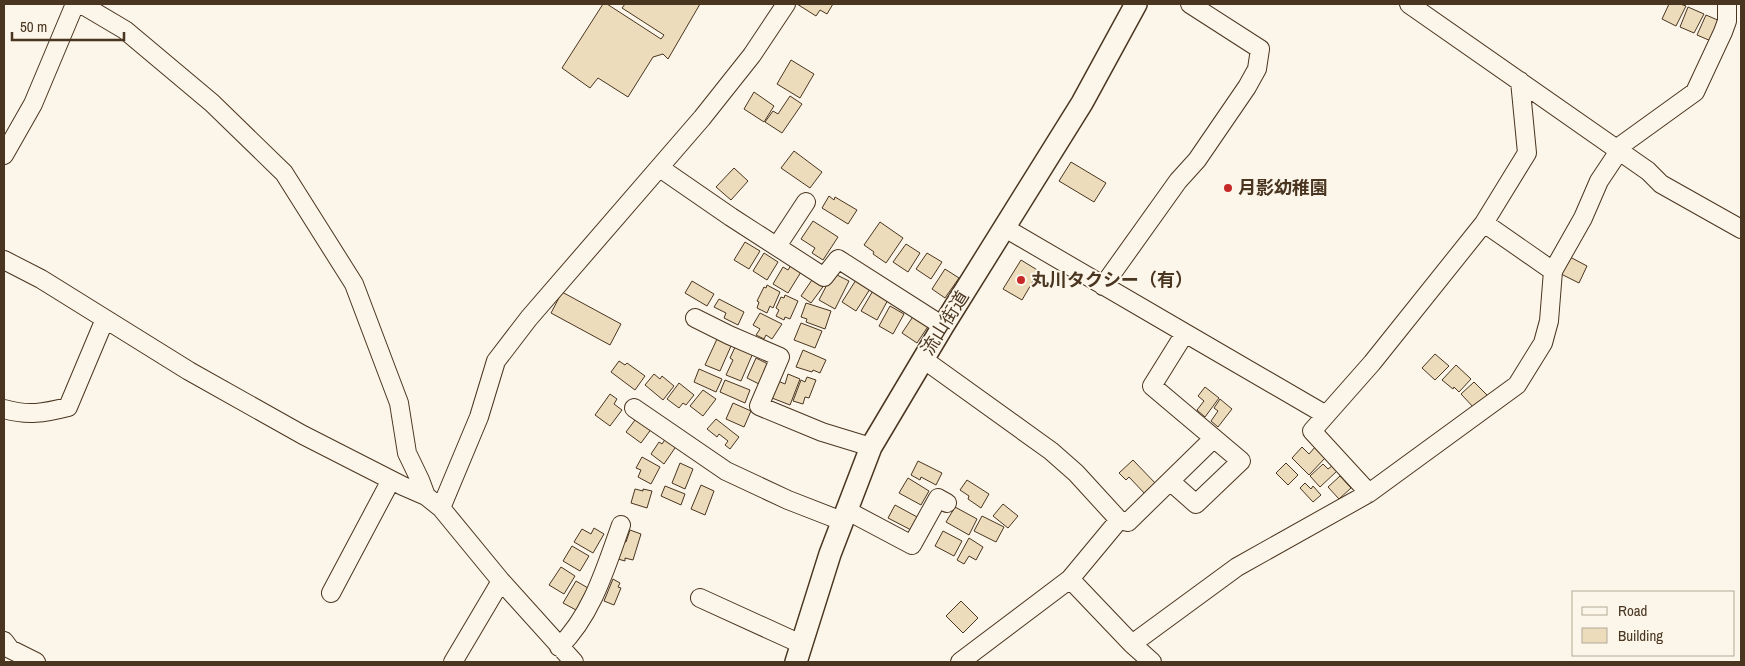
<svg xmlns="http://www.w3.org/2000/svg" width="1745" height="666" font-family="'Archivo Narrow','Noto Sans JP',sans-serif">
  <style>
    .building { fill: #ecdcbc; stroke: #4a3520 }
    .lines { fill: none; stroke-linecap: round; stroke-linejoin: round }
    .minor-casing { stroke: #4a3520; stroke-width: 20 }
    .major-casing { stroke: #4a3520; stroke-width: 24 }
    .minor { stroke: #fbf6e9; stroke-width: 18 }
    .major { stroke: #fbf6e9; stroke-width: 21 }
    .poi-dot { fill: #c62828; stroke: #fbf6e9; stroke-width: 2 }
    .labels { text-anchor: middle; stroke-width: 4; stroke-linejoin: round; paint-order: stroke }
    .poi-label { font-size: 18px; font-weight: bold; fill: #4a3520; stroke: #fbf6e9; text-anchor: start }
    .street-label { font-size: 18px; fill: #4a3520; stroke: #fbf6e9 }
  </style>
  <rect width="100%" height="100%" fill="#fbf6e9"/>
  <path class="building" d="M603 4H607L661 39 664 35 622 8 625 4H700L668 59 663 54 653 57 628 97 598 78 590 88 562 68Z
    M797 4H833L827 14 820 10 816 16Z
    M1669 4H1680L1686 6 1676 26 1662 19Z
    M1688 7 1704 14 1694 33 1680 27Z
    M1706 15 1720 21 1711 41 1697 35Z
    M791 60 814 74 800 98 777 84Z
    M754 92 774 106 764 122 744 109Z
    M790 96 802 104 782 133 765 122 773 111 778 114Z
    M794 151 822 172 810 188 781 168Z
    M1071 162 1106 183 1094 202 1059 181Z
    M734 168 748 181 731 200 716 187Z
    M829 196 834 200 835 197 857 210 848 224 822 208Z
    M813 221 838 237 823 260 812 253 815 248 801 239Z
    M880 222 903 238 886 263 873 254 874 252 864 245Z
    M745 242 760 251 749 269 734 260Z
    M906 244 920 253 908 272 893 262Z
    M764 253 778 262 767 280 753 271Z
    M927 253 942 262 931 279 916 269Z
    M1570 257 1587 266 1579 283 1561 274Z
    M1021 260 1039 271 1022 300 1003 289Z
    M791 265 801 272 788 293 773 284 783 267 788 270Z
    M945 269 959 278 945 298 932 289Z
    M833 273 849 281 835 309 819 300Z
    M814 277 825 284 811 303 801 296Z
    M856 280 870 289 856 311 842 302Z
    M692 281 714 294 707 306 685 293Z
    M767 285 780 292 773 308 770 306 767 313 757 308 759 302 757 301 764 287 766 288Z
    M874 289 889 298 877 320 861 311Z
    M562 292 621 324 610 345 551 313Z
    M785 295 798 301 790 319 785 317 784 320 776 316 779 310 776 308 781 297 784 298Z
    M719 299 744 312 738 325 724 318 726 313 714 307Z
    M806 303 831 311 825 329 806 322 807 319 801 317Z
    M890 306 904 314 893 334 879 326Z
    M760 313 782 324 772 339 766 335 764 339 756 335 760 329 753 325Z
    M914 315 929 325 917 343 902 333Z
    M801 323 822 331 815 348 794 340Z
    M717 339 731 346 720 371 705 365Z
    M736 345 753 353 741 381 726 375 733 360 730 358Z
    M803 350 826 360 820 373 813 370 812 372 796 367Z
    M1435 354 1449 366 1435 380 1422 368Z
    M756 358 770 365 761 385 747 378Z
    M619 361 625 365 627 363 645 376 635 390 611 372Z
    M1456 365 1471 379 1459 392 1454 387 1453 389 1442 380Z
    M699 369 722 379 716 392 694 382Z
    M654 374 660 379 662 376 674 386 663 400 645 385Z
    M788 374 800 379 790 405 772 398 778 381 785 384Z
    M807 377 816 380 809 398 805 397 803 404 793 401 801 380 805 382Z
    M725 380 750 390 745 403 720 392Z
    M1474 382 1488 396 1475 409 1461 394Z
    M679 383 694 395 686 405 683 403 679 408 667 399Z
    M1205 387 1219 398 1205 417 1197 410 1204 401 1198 396Z
    M703 390 716 399 703 416 690 406Z
    M610 394 617 399 614 404 622 410 610 426 595 415Z
    M1220 399 1232 409 1218 427 1211 421 1218 411 1214 408Z
    M733 403 751 411 744 427 726 419Z
    M639 419 652 428 641 443 626 432 635 420 637 421Z
    M716 419 739 437 730 449 725 445 728 441 719 434 717 437 707 429Z
    M666 438 677 445 664 464 651 454 659 442 662 444Z
    M1316 446 1326 457 1309 475 1292 458 1302 447 1309 454Z
    M642 457 660 467 651 484 638 477 641 470 636 468Z
    M1133 460 1157 485 1146 495 1129 477 1126 480 1119 473Z
    M918 461 942 473 936 485 921 477 920 480 911 475Z
    M680 463 693 469 685 489 672 483Z
    M1286 463 1298 475 1288 485 1276 473Z
    M1323 464 1328 469 1332 466 1337 471 1320 487 1310 476Z
    M1340 476 1351 488 1339 499 1328 487Z
    M908 478 929 491 921 505 899 493Z
    M967 480 989 494 981 508 968 499 969 496 960 490Z
    M1305 483 1311 489 1313 486 1321 495 1313 502 1300 488Z
    M701 485 714 491 705 515 691 509Z
    M665 486 685 494 681 505 661 496Z
    M635 489 643 491V489L652 491 647 508 631 503Z
    M1003 504 1018 516 1008 528 993 516Z
    M895 505 919 518 913 531 888 518Z
    M955 507 977 519 969 535 946 522Z
    M982 516 1004 527 996 542 974 531Z
    M594 528 604 534 593 553 574 542 582 529 591 534Z
    M630 530 641 534 633 560 625 558V561L618 559 623 541 626 542Z
    M943 531 962 541 954 556 935 546Z
    M969 538 983 547 976 560 969 556 964 564 957 560Z
    M572 546 589 556 580 571 563 561Z
    M561 567 575 576 564 594 549 585Z
    M613 579 620 583 618 587 621 588 614 605 604 601Z
    M576 581 588 588 576 610 563 603Z
    M961 601 978 618 963 633 946 616Z"/>
  <g class="lines">
    <defs>
      <path id="minor" d="M81 4 125 30 212 103 284 173 354 284 399 403 407 453 420 480 426 496
        M1409 4 1648 171 1661 184 1741 229
        M1616 149 1695 92 1723 32 1727 21V4
        M4 155 33 104 75 4
        M660 168 731 217 824 277 838 259 943 326
        M1484 223 1553 271
        M1005 228 1185 333 1152 386 1241 461 1196 504 1170 481
        M777 246 806 202
        M4 260 41 279 189 371 303 435 403 486 426 496 441 508 501 581 574 662
        M1103 286 1178 181 1197 160 1247 87 1257 69 1260 49 1190 4
        M695 318 729 335 780 357 759 406 822 432 871 447
        M1185 333 1326 415
        M923 359 1051 451 1076 473 1119 520 1070 579 960 662
        M634 408 726 471 788 500 842 521
        M4 409C28 416 44 413 68 407L105 319
        M1369 493 1312 431 1372 363 1484 223 1527 153 1520 81
        M441 508 479 417 496 361 529 318 702 118 752 55 786 4
        M846 510 912 545 938 498 947 503
        M1119 520 1128 522 1214 438
        M1070 579 1132 644 1237 567 1369 493 1517 385 1543 343 1549 321 1553 271 1583 218 1599 181 1619 151
        M331 593 391 480
        M700 598 801 644
        M4 641 10 649 36 662
        M1132 644 1152 662
        M559 647C592 615 606 567 621 525
        M453 662 501 581"/>
      <path id="major" d="M796 662 830 554 871 447 943 326 1082 103 1136 4"/>
    </defs>
    <use href="#minor" class="minor-casing"/>
    <use href="#major" class="major-casing"/>
    <use href="#minor" class="minor"/>
    <use href="#major" class="major"/>
  </g>
  <g class="poi-dot">
    <circle cx="1228" cy="188" r="5"/>
    <circle cx="1021" cy="280" r="5"/>
  </g>
  <g class="labels">
    <g class="poi-label">
      <text x="1238" y="194">月影幼稚園</text>
      <text x="1031" y="286">丸川タクシー（有）</text>
    </g>
    <g class="street-label">
      <text transform="translate(945 323) rotate(-58)" y="6">流山街道</text>
    </g>
  </g>
  <rect width="1745" height="666" fill="none" stroke="#4a3520" stroke-width="10"/>
  <rect x="1572" y="591" width="162" height="65" fill="#fbf6e9" stroke="#b4a999"/>
  <rect x="1582" y="607" width="25" height="8" fill="#fbf6e9" stroke="#b4a999"/>
  <text x="1618" y="616" font-size="15" fill="#4a3520">Road</text>
  <rect x="1582" y="628" width="25" height="15" fill="#ecdcbc" stroke="#b4a999"/>
  <text x="1618" y="641" font-size="15" fill="#4a3520">Building</text>
  <path d="M12 32v8h112v-8" fill="none" stroke="#4a3520" stroke-width="2.5"/>
  <text x="20" y="32" font-size="15" fill="#4a3520" stroke="#fbf6e9" stroke-width="4" paint-order="stroke">50 m</text>
</svg>
